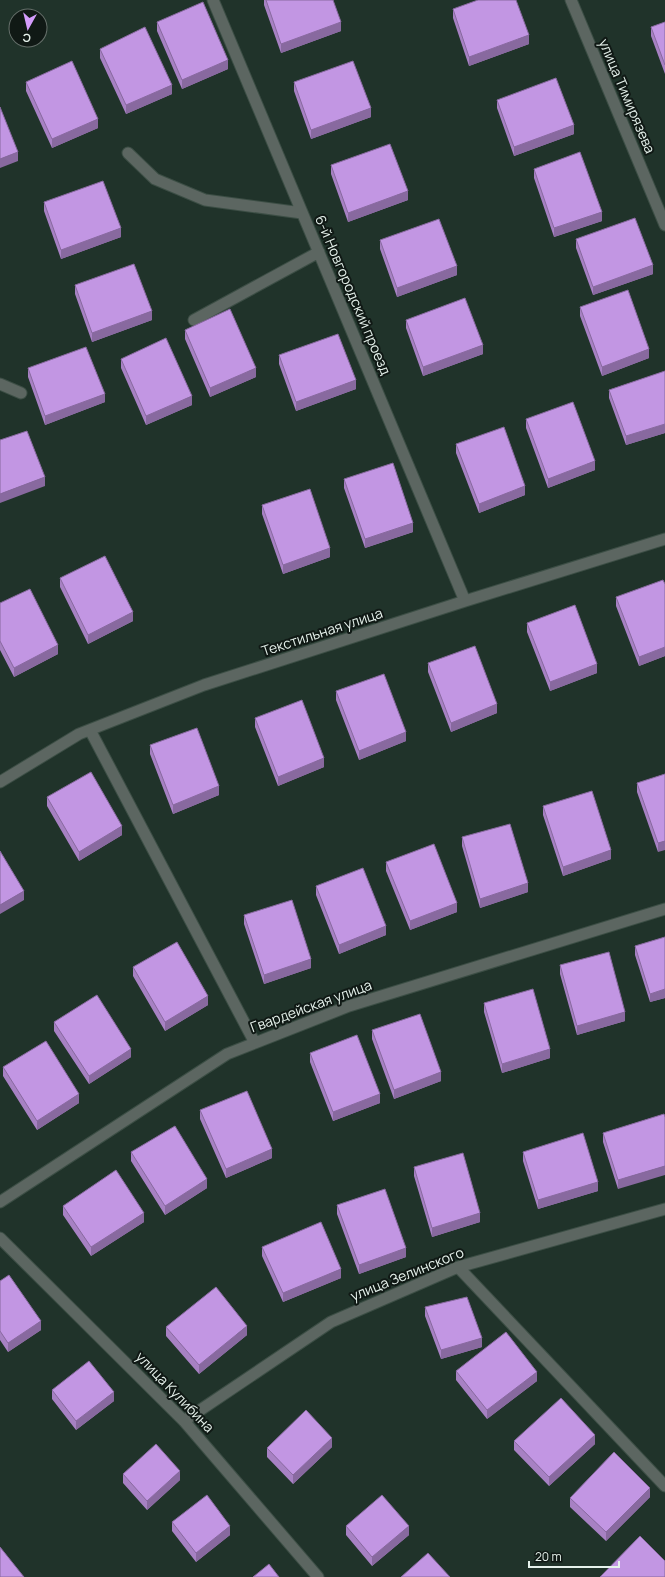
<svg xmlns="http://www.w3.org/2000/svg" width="665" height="1577" font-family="Manrope,sans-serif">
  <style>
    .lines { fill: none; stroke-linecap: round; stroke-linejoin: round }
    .minor-casing { stroke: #3c4e45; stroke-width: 13 }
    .minor { stroke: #5c6661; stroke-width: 11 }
    .wall { fill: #a781c3 }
    .shaded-wall { fill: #88699f }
    .building { fill: #c296e3; stroke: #88699f }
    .labels { text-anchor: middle; stroke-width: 4; stroke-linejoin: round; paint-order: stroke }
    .street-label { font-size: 14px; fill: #e6f2ec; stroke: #101915 }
  </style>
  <rect width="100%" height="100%" fill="#20332a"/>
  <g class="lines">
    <defs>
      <path id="minor" d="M213 0 465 601
        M571 0 665 225
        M128 153 155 179 205 200 302 213
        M194 320 319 252
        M0 384 21 393
        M90 730 255 1043
        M0 782 79 734 204 685 465 601 665 539
        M0 1202 227 1054 349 1006 665 909
        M0 1238 184 1421 318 1577
        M458 1267 665 1486
        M184 1421 331 1322 458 1267 665 1209"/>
    </defs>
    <use href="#minor" class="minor-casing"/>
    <use href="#minor" class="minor"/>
  </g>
  <path class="wall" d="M264 0H333L341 31 281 53 264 5Z
    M453 9 529 44 469 66 453 18Z
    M157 22 228 69 182 89 157 31Z
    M665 22V74L651 36V27Z
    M100 49 172 94 126 114 100 58Z
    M26 82 98 128 52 148 26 91Z
    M294 82 371 117 311 139 294 91Z
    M497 100 574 134 514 156 497 108Z
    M331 165 408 200 348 222 331 174Z
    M534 169 602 221 554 237 534 178Z
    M44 202 121 237 61 259 44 211Z
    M576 239 653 274 593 295 576 248Z
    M380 240 457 275 397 297 380 249Z
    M75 285 152 320 92 342 75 294Z
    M580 307 649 358 602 376 580 316Z
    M406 320 483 354 423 376 406 328Z
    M185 330 256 377 210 397 185 339Z
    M279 355 356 389 296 411 279 364Z
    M121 359 192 405 146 425 121 368Z
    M28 368 105 402 45 425 28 377Z
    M665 371V433L626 445 609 398V390Z
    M526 419 595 470 548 488 526 428Z
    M456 444 525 495 479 513 456 453Z
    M344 479 413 532 365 548 344 488Z
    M262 505 330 557 283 574 262 514Z
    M60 578 133 621 88 644 60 587Z
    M665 584V656L639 666 616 606V597Z
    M0 603 58 654 14 677 0 650Z
    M527 623 597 673 550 691 527 632Z
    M428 663 497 713 451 732 428 672Z
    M336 691 406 741 359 760 336 700Z
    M255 718 324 767 278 786 255 727Z
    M150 745 219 795 173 814 150 754Z
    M665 774 658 852 637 792V783Z
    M47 797 122 835 79 861 47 806Z
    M543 806 611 859 563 876 543 815Z
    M462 837 528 892 480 908 462 846Z
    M386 862 457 912 410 930 386 871Z
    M316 886 386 935 339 954 316 895Z
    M244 915 311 968 264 984 244 924Z
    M665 937V998L650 1002 635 955V946Z
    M560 965 625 1021 577 1035 560 974Z
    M133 967 208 1005 165 1031 133 976Z
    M484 1003 550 1058 502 1073 484 1012Z
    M54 1022 131 1057 89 1084 54 1031Z
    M372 1030 441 1081 394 1099 372 1039Z
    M310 1053 380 1103 333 1121 310 1062Z
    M3 1067 79 1103 37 1130 3 1076Z
    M200 1110 272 1158 226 1178 200 1119Z
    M664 1114 618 1189 603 1142V1133Z
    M131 1152 207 1188 165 1215 131 1161Z
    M523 1152 598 1191 538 1209 523 1161Z
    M414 1167 480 1222 432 1237 414 1176Z
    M337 1205 406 1257 359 1274 337 1214Z
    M63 1206 144 1222 91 1256 63 1215Z
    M262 1247 341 1278 283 1302 262 1256Z
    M0 1281 41 1330 8 1352 0 1340Z
    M425 1307 482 1347 441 1359 425 1316Z
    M166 1327 247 1335 199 1374 166 1336Z
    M456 1371 537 1381 487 1419 456 1380Z
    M52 1390 114 1401 76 1430 52 1399Z
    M514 1441 595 1444 549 1486 514 1450Z
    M332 1447 293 1484 267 1457V1448Z
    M123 1474 180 1480 147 1510 123 1483Z
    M650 1497 606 1541 570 1507V1498Z
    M172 1522 230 1535 196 1562 172 1531Z
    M346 1526 409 1535 372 1566 346 1535Z"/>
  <path class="shaded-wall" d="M341 22V31L281 53V44Z
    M529 35V44L469 66V57Z
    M228 60V69L182 89V80Z
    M172 85V94L126 114V105Z
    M371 108V117L311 139V130Z
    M98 119V128L52 148V139Z
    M574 125V134L514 156V147Z
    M18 152V161L0 168V159Z
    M408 191V200L348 222V213Z
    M602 212V221L554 237V228Z
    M121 228V237L61 259V250Z
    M653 265V274L593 295V287Z
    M457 266V275L397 297V288Z
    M152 311V320L92 342V333Z
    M483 345V354L423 376V367Z
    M649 349V358L602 376V367Z
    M256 368V377L210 397V388Z
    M356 380V389L296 411V402Z
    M105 394V402L45 425V416Z
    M192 396V405L146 425V416Z
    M665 424V433L626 445V436Z
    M595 461V470L548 488V479Z
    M45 477V486L0 503V494Z
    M525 486V495L479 513V504Z
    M413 523V532L365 548V539Z
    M330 548V557L283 574V565Z
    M133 612V621L88 644V635Z
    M58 645V654L14 677V668Z
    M665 647V656L639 666V657Z
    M597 664V673L550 691V682Z
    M497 704V713L451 732V723Z
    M406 732V741L359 760V751Z
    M324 758V767L278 786V777Z
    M219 786V795L173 814V805Z
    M122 826V835L79 861V852Z
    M665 841V850L658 852V843Z
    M611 850V859L563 876V867Z
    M528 883V892L480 908V899Z
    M24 891V900L0 914V905Z
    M457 903V912L410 930V921Z
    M386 926V935L339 954V945Z
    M311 959V968L264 984V975Z
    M665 989V998L650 1002V994Z
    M208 996V1005L165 1031V1022Z
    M625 1012V1021L577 1035V1026Z
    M131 1049V1057L89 1084V1076Z
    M550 1049V1058L502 1073V1064Z
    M441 1072V1081L394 1099V1090Z
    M79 1094V1103L37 1130V1121Z
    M380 1094V1103L333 1121V1112Z
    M272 1149V1158L226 1178V1169Z
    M665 1166V1175L618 1189V1180Z
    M207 1179V1188L165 1215V1206Z
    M598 1182V1191L538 1209V1200Z
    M144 1213V1222L91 1256V1247Z
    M480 1213V1222L432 1237V1228Z
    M406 1248V1257L359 1274V1265Z
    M341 1269V1278L283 1302V1293Z
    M41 1321V1330L8 1352V1343Z
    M247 1326V1335L199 1374V1365Z
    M482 1338V1347L441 1359V1350Z
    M537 1372V1381L487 1419V1410Z
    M114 1392V1401L76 1430V1421Z
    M595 1435V1444L549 1486V1477Z
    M332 1438V1447L293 1484V1475Z
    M180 1471V1480L147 1510V1501Z
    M650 1488V1497L606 1541V1532Z
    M230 1526V1535L196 1562V1553Z
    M409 1526V1535L372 1566V1557Z"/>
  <path class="building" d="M266 0H333L341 22 281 44Z
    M478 0H516L529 35 469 57 453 9Z
    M203 2 228 60 182 80 157 22Z
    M665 22V65L651 27Z
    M145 27 172 85 126 105 100 49Z
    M72 61 98 119 52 139 26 82Z
    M353 61 371 108 311 130 294 82Z
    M556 78 574 125 514 147 497 100Z
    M0 107 18 152 0 159Z
    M390 144 408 191 348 213 331 165Z
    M580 152 602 212 554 228 534 169Z
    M103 181 121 228 61 250 44 202Z
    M635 218 653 265 593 287 576 239Z
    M439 219 457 266 397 288 380 240Z
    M134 264 152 311 92 333 75 285Z
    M628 290 649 349 602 367 580 307Z
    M465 298 483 345 423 367 406 320Z
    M230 309 256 368 210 388 185 330Z
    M338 334 356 380 296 402 279 355Z
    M166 338 192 396 146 416 121 359Z
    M86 347 105 394 45 416 28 368Z
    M665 371V424L626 436 609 390Z
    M573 402 595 461 548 479 526 419Z
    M504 427 525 486 479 504 456 444Z
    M27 431 45 477 0 494V440Z
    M393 463 413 523 365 539 344 479Z
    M310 489 330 548 283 565 262 505Z
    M105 556 133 612 88 635 60 578Z
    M663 580 665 584V647L639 657 616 597Z
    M30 589 58 645 14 668 0 641V603Z
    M575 605 597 664 550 682 527 623Z
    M475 646 497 704 451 723 428 663Z
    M384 674 406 732 359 751 336 691Z
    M302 700 324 758 278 777 255 718Z
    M197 728 219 786 173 805 150 745Z
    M91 772 122 826 79 852 47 797Z
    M665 774V841L658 843 637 783Z
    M592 791 611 850 563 867 543 806Z
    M510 824 528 883 480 899 462 837Z
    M434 844 457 903 410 921 386 862Z
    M0 851 24 891 0 905Z
    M363 868 386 926 339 945 316 886Z
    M292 900 311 959 264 975 244 915Z
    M665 937V989L650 994 635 946Z
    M177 942 208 996 165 1022 133 967Z
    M609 952 625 1012 577 1026 560 965Z
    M533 989 550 1049 502 1064 484 1003Z
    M97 995 131 1049 89 1076 54 1022Z
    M420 1014 441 1072 394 1090 372 1030Z
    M357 1035 380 1094 333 1112 310 1053Z
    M46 1041 79 1094 37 1121 3 1067Z
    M247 1091 272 1149 226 1169 200 1110Z
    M664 1114 665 1117V1166L618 1180 603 1133Z
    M175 1126 207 1179 165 1206 131 1152Z
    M583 1133 598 1182 538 1200 523 1152Z
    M463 1153 480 1213 432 1228 414 1167Z
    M116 1170 144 1213 91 1247 63 1206Z
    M385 1189 406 1248 359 1265 337 1205Z
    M321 1222 341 1269 283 1293 262 1247Z
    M9 1275 41 1321 8 1343 0 1331V1281Z
    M216 1287 247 1326 199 1365 166 1327Z
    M467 1297 482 1338 441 1350 425 1307Z
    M506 1332 537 1372 487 1410 456 1371Z
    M89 1361 114 1392 76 1421 52 1390Z
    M561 1398 595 1435 549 1477 514 1441Z
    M306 1410 332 1438 293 1475 267 1448Z
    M156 1444 180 1471 147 1501 123 1474Z
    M614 1452 650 1488 606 1532 570 1498Z
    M207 1495 230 1526 196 1553 172 1522Z
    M382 1495 409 1526 372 1557 346 1526Z
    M640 1536 665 1561V1577H600Z
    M0 1547 24 1577H0Z
    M428 1553 450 1577H401Z
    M269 1564 279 1577H253Z"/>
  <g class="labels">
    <g class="street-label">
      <text transform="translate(627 96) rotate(67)" y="5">улица Тимирязева</text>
      <text transform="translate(353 295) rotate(67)" y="5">6-й Новгородский проезд</text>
      <text transform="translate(322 632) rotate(-18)" y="5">Текстильная улица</text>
      <text transform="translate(311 1006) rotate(-20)" y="5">Гвардейская улица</text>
      <text transform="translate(407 1274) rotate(-22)" y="5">улица Зелинского</text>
      <text transform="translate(175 1392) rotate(46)" y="5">улица Кулибина</text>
    </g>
  </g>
  <g transform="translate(28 28) rotate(188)"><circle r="19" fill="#101915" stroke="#66706b"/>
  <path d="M0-3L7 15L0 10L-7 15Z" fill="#d49cfc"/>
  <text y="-6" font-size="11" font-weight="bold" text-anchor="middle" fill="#e6f2ec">С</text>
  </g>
  <path d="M529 1561v6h90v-6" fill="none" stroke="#e6f2ec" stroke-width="2"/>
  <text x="535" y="1561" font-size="12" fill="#e6f2ec" stroke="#101915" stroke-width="3" paint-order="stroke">20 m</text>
</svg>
